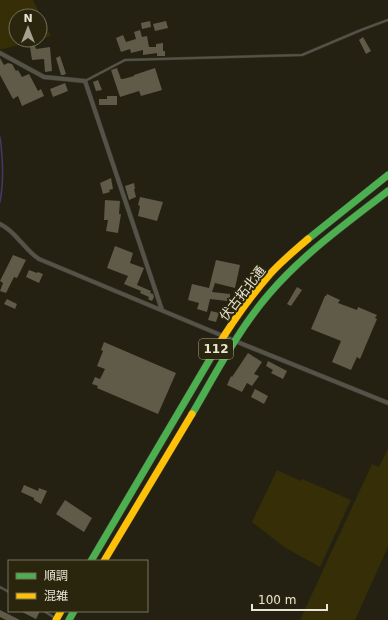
<svg xmlns="http://www.w3.org/2000/svg" width="388" height="620" font-family="'DejaVu Sans','Noto Sans JP',sans-serif">
  <style>
    .green { fill: #352e07 }
    .lines { fill: none; stroke-linecap: round; stroke-linejoin: round }
    .stream { stroke: #463866; stroke-width: 1.5 }
    .building { fill: #5f5b48 }
    .lane-casing { stroke: #3d3a30; stroke-width: 3 }
    .street-casing { stroke: #3d3a30; stroke-width: 5 }
    .fast-casing { stroke: #3d3a30; stroke-width: 8 }
    .slow-casing { stroke: #3d3a30; stroke-width: 8 }
    .lane { stroke: #555348; stroke-width: 2 }
    .street { stroke: #555348; stroke-width: 4 }
    .fast { stroke: #4caf50; stroke-width: 7 }
    .slow { stroke: #ffc107; stroke-width: 7 }
    .labels { text-anchor: middle; stroke-width: 4; stroke-linejoin: round; paint-order: stroke }
    .shield { fill: #2a250d; stroke: #afab9a; stroke-width: 1 }
    .shield-label { font-size: 12px; font-weight: bold; fill: #e8e5d6 }
    .street-label { font-size: 13px; fill: #e8e5d6; stroke: #2a250d }
  </style>
  <rect width="100%" height="100%" fill="#242113"/>
  <path class="green" d="M0 0H33L51 36 40 39V16H16V40H36L0 50Z
    M387 450H388V547L355 620H300L372 464 379 467Z
    M277 470 301 481 302 479 351 500 320 567 284 547 252 522Z"/>
  <g class="lines">
    <path class="stream" d="M0 137C3 159 4 181 0 202"/>
  </g>
  <path class="building" d="M150 21 151 27 142 29 141 23Z
    M166 21 168 28 155 31 153 24Z
    M140 30 142 37 147 36 149 47H156V44L163 43V51H165V56H157V53L143 55V50L131 53 130 49 121 52 116 38 123 35 126 42 136 39 134 32Z
    M363 37 371 51 366 54 359 40Z
    M35 46 36 49 50 47 52 71 45 72 44 59 32 60 30 47Z
    M60 56 66 74 63 75H61L56 58Z
    M0 58 4 65 8 63 12 64 16 71 18 70 22 77 29 74 38 91 41 89 44 96 22 106 18 96 13 99 0 75Z
    M117 68 121 79H123L134 76V75L155 68 162 90 141 96 139 91 120 97 111 70Z
    M98 80 102 90 96 91 93 82Z
    M65 83 68 91 53 97 50 89Z
    M107 96H117V105H99V99H107Z
    M111 178 113 189 109 190 110 192 103 194 100 183Z
    M134 183 135 189H134L136 197 129 200 125 186Z
    M140 197 163 202 157 221 138 216 140 206 138 205Z
    M105 200 120 201 119 214H121L118 233 106 231 108 220H104Z
    M115 246 133 253 130 263 144 268 137 285 151 291 150 293 153 294 154 297 152 301 148 299 149 297 140 293 141 291 124 284 128 276 107 268Z
    M13 255 26 260 17 278 14 277 6 293 0 291 3 283 0 281Z
    M216 260 240 265 235 288 215 283 212 292 230 294V298H227V301L210 299 207 312 197 309 199 303 188 300 192 284 209 288Z
    M29 270 37 273 38 272 43 274 39 283 26 277Z
    M297 287 302 290 291 306 287 304Z
    M327 294 340 300 338 303 357 310 358 307 377 315 375 318 377 319 360 359 357 357 351 370 332 362 341 341 311 329 325 296H326Z
    M7 299 17 304 15 309 4 304Z
    M211 311 219 313 216 322 208 320Z
    M104 342 176 373 158 414 97 388 98 386 92 384 95 377 100 379 105 369 97 366 103 351 101 350Z
    M248 353 262 362 254 374 259 376 252 386 247 383 242 392 227 385 231 376 232 377Z
    M268 361 287 371 283 379 271 373 273 370 266 366Z
    M255 389 268 396 264 404 251 397Z
    M24 485 38 491 39 488 47 491 41 504 34 500V498L21 492Z
    M65 500 92 518 84 532 56 514Z
    M0 610 20 620H6L0 617Z
    M20 611H40L36 619Z"/>
  <g class="lines">
    <defs>
      <path id="lane" d="M85 81 125 60 302 55 361 30 388 20
        M0 587 9 592
        M44 611 55 618"/>
      <path id="street" d="M0 53 44 77 85 81 162 310
        M0 224C8 228 14 234 20 241 27 248 31 254 39 259L235 341 388 403"/>
      <path id="fast" d="M308 239 388 175
        M192 414C216 373 238 330 269 294 303 254 347 223 388 191
        M91 561 213 354
        M69 620 74 611"/>
      <path id="slow" d="M213 354C230 325 249 298 271 273 282 261 295 250 308 239
        M104 561 192 414
        M56 620 61 611"/>
    </defs>
    <use href="#lane" class="lane-casing"/>
    <use href="#street" class="street-casing"/>
    <use href="#fast" class="fast-casing"/>
    <use href="#slow" class="slow-casing"/>
    <use href="#lane" class="lane"/>
    <use href="#street" class="street"/>
    <use href="#fast" class="fast"/>
    <use href="#slow" class="slow"/>
  </g>
  <g class="labels">
    <rect class="shield" x="199" y="339" width="34" height="20" rx="3"/>
    <g class="shield-label">
      <text x="216" y="353">112</text>
    </g>
    <g class="street-label">
      <text transform="translate(242 293) rotate(-52)" y="5">伏古拓北通</text>
    </g>
  </g>
  <rect x="8" y="560" width="140" height="52" fill="#2a250d" stroke="#76725d"/>
  <rect x="16" y="573" width="20" height="6" fill="#4caf50" stroke="#76725d"/>
  <text x="44" y="580" font-size="12" fill="#e8e5d6">順調</text>
  <rect x="16" y="593" width="20" height="6" fill="#ffc107" stroke="#76725d"/>
  <text x="44" y="600" font-size="12" fill="#e8e5d6">混雑</text>
  <g transform="translate(28 28)"><circle r="19" fill="#2a250d" stroke="#76725d"/>
  <path d="M0-3L7 15L0 10L-7 15Z" fill="#a3a092"/>
  <text y="-6" font-size="11" font-weight="bold" text-anchor="middle" fill="#e8e5d6">N</text>
  </g>
  <path d="M252 604v6h75v-6" fill="none" stroke="#e8e5d6" stroke-width="2"/>
  <text x="258" y="604" font-size="12" fill="#e8e5d6" stroke="#2a250d" stroke-width="3" paint-order="stroke">100 m</text>
</svg>
